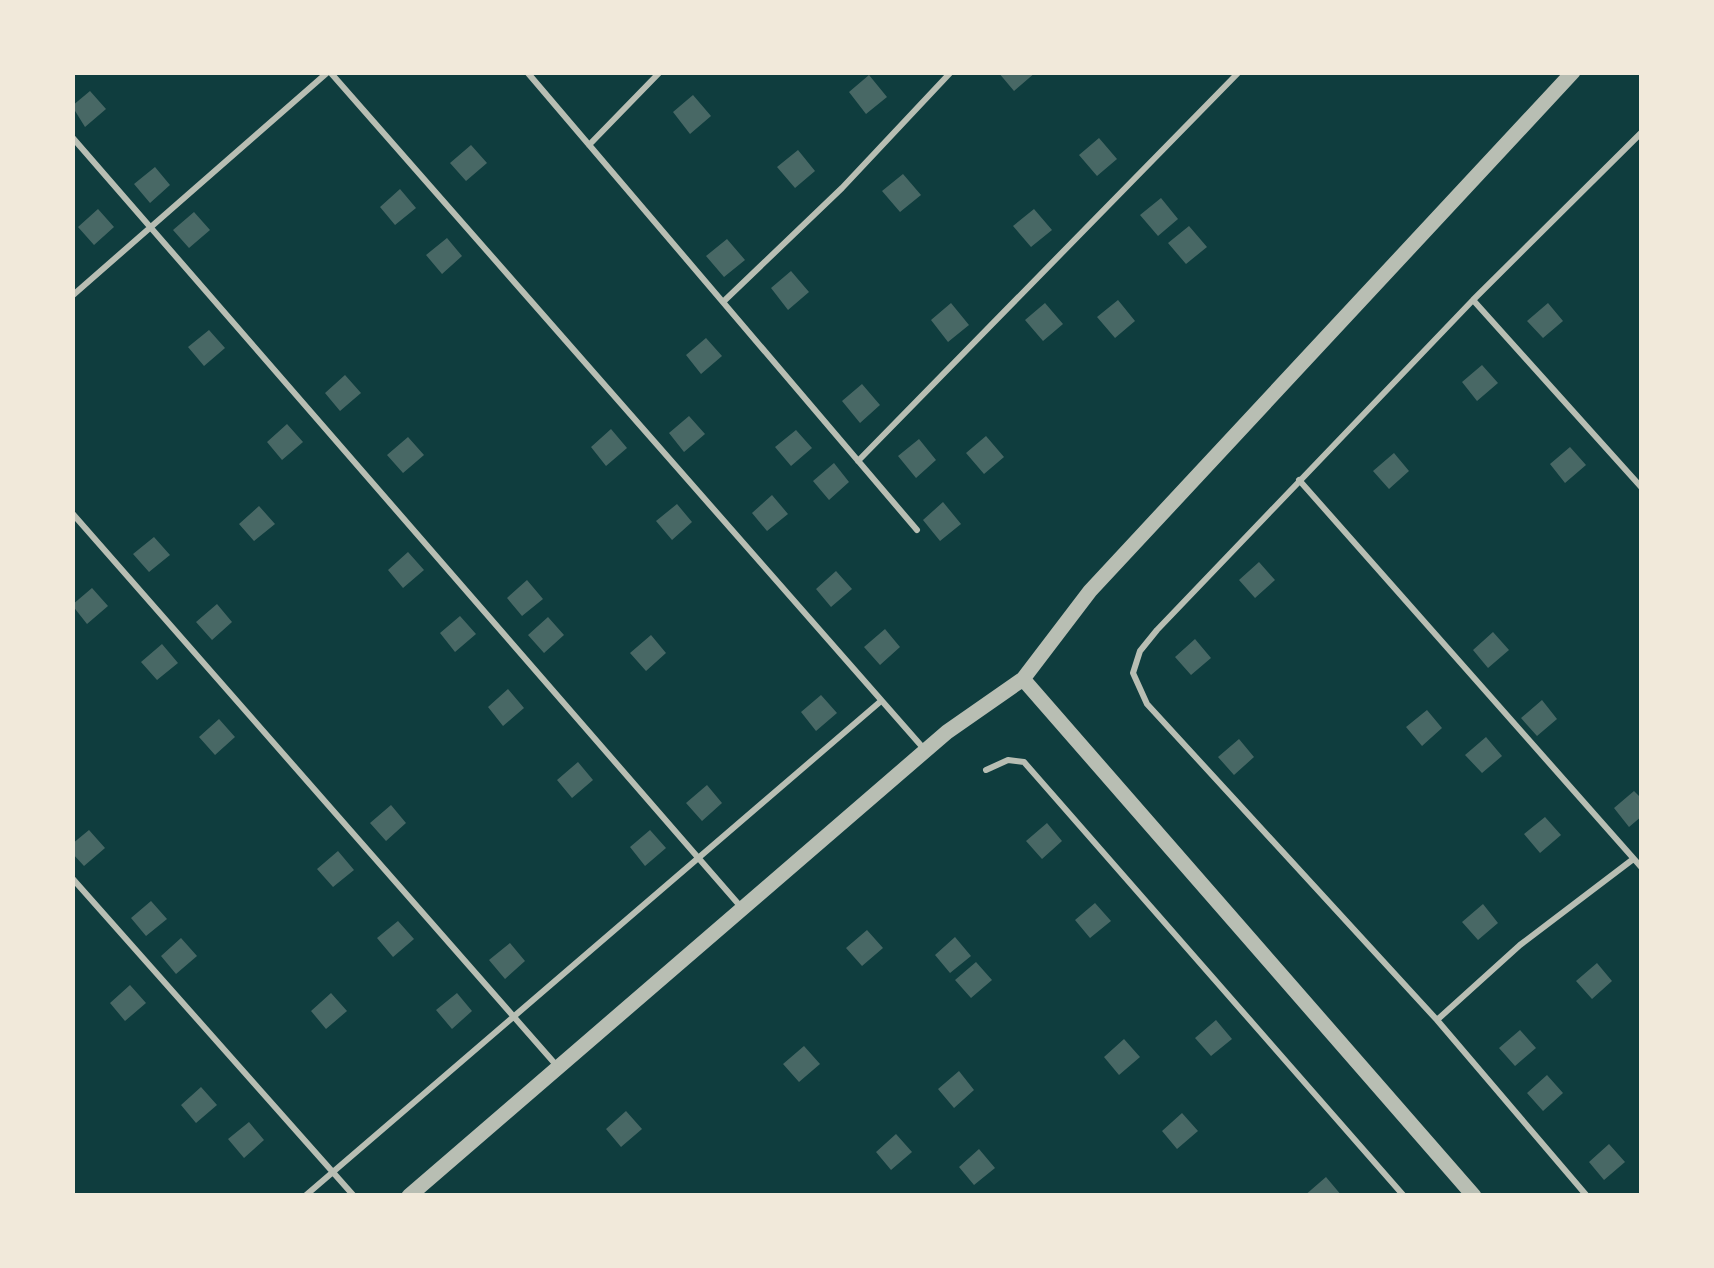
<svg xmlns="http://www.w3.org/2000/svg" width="1714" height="1268" font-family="Manrope,sans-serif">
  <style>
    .building { fill: #486865 }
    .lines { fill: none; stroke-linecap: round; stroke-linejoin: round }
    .service { stroke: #b8beb3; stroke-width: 6 }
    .tertiary { stroke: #b8beb3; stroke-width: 15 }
  </style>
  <rect width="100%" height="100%" fill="#0f3d3e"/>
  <path class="building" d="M998 72H1036L1014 91Z
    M869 75 887 97 866 114 849 92Z
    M90 91 106 109 85 127 72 106Z
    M693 95 711 116 690 134 673 112Z
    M1099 138 1117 159 1097 176 1079 155Z
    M471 145 487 163 466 181 450 163Z
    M798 150 815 171 795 188 777 167Z
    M155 167 170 185 150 203 134 184Z
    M903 174 921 195 900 212 882 191Z
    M400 189 416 208 395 225 380 207Z
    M1161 198 1178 219 1158 236 1140 215Z
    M98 209 114 227 94 245 78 227Z
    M1034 209 1052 230 1031 247 1013 226Z
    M194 212 210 230 189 248 173 230Z
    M1189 226 1207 247 1186 264 1168 243Z
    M447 238 462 256 442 274 426 255Z
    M727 239 745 260 724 277 706 256Z
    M791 271 809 292 788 310 771 288Z
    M1118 300 1135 321 1115 338 1097 317Z
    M951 303 969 325 948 342 931 320Z
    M1045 303 1063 324 1043 341 1025 320Z
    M1548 303 1563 321 1543 338 1527 321Z
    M209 330 225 348 204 366 188 347Z
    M706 338 722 356 701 374 686 355Z
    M1482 365 1498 383 1477 401 1462 382Z
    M345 375 361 393 340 411 325 393Z
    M862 384 880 405 860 423 842 401Z
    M689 416 705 434 684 452 669 433Z
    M287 424 303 442 282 460 267 442Z
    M611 429 627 448 606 466 591 447Z
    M796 430 812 448 791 466 775 447Z
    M986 436 1004 457 984 474 966 453Z
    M408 437 424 455 403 473 387 455Z
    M919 439 936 460 916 478 898 456Z
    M1570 447 1586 465 1565 483 1550 464Z
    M1394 453 1409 471 1389 489 1373 471Z
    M834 463 849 482 829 500 813 481Z
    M772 495 788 514 767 531 752 513Z
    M943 502 961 524 940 541 923 520Z
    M677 504 692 522 672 540 656 521Z
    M259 506 275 524 254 541 239 524Z
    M154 537 170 555 149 572 133 554Z
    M408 552 424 570 403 588 388 570Z
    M1259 562 1275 580 1255 598 1239 580Z
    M836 571 852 589 831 607 816 589Z
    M527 580 543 599 522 616 507 598Z
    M92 588 108 606 87 624 72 605Z
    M217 604 232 622 212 640 196 622Z
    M460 616 476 634 455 652 440 633Z
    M548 617 564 635 544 653 528 635Z
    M885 629 900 647 880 665 864 647Z
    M1493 632 1509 650 1488 668 1473 650Z
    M651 635 666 653 646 671 630 653Z
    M1195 639 1211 658 1191 675 1175 657Z
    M162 644 178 663 157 680 141 662Z
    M508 689 524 708 503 726 488 707Z
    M821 695 837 713 816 731 801 712Z
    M1542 700 1557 719 1537 736 1521 718Z
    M1427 710 1442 728 1422 746 1406 727Z
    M219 719 235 737 215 755 199 737Z
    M1486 737 1502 756 1482 773 1465 755Z
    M1239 739 1254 757 1234 775 1218 757Z
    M578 762 593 780 572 798 557 780Z
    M707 785 722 803 702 821 686 803Z
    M1634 791 1642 799V816L1629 827 1614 808Z
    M391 805 406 823 386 841 370 823Z
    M1545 817 1561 835 1540 853 1524 834Z
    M1047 823 1062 841 1042 859 1026 841Z
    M89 830 105 848 84 866 72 853V844Z
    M650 830 666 848 645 866 630 847Z
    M338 851 354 870 333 887 317 869Z
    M151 901 167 919 146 936 131 918Z
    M1095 903 1111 921 1090 938 1075 920Z
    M1483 904 1498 923 1478 940 1462 922Z
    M398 921 414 939 393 957 377 938Z
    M867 930 883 948 862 966 846 948Z
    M955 937 971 956 950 973 935 955Z
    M181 938 197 956 176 974 161 956Z
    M510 943 525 961 505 979 489 960Z
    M976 962 992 980 971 998 955 980Z
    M1597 963 1612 981 1592 999 1576 981Z
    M130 985 146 1003 125 1021 110 1003Z
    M331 993 347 1011 326 1029 311 1011Z
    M457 993 472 1011 452 1029 436 1010Z
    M1216 1020 1232 1039 1211 1056 1195 1038Z
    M1520 1030 1536 1048 1515 1066 1499 1048Z
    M1124 1039 1140 1057 1119 1075 1104 1057Z
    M804 1046 820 1064 799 1082 783 1064Z
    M959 1071 974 1090 954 1108 938 1089Z
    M1547 1075 1563 1093 1543 1111 1527 1093Z
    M201 1087 217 1105 196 1123 181 1105Z
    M626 1111 642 1129 621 1147 606 1129Z
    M1182 1113 1198 1131 1177 1149 1162 1131Z
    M249 1122 264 1140 244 1158 228 1139Z
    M896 1134 912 1152 891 1170 876 1152Z
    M1609 1144 1625 1162 1604 1180 1589 1162Z
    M979 1149 995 1168 974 1185 959 1167Z
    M1326 1177 1342 1196H1304Z"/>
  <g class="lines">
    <path class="service" d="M330 72 925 750
      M527 72 917 530
      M72 137 741 907
      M589 145 660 72
      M72 296 328 72
      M1473 300 1642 488
      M723 302 842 188 951 72
      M858 461 1239 72
      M1299 480 1642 868
      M72 513 557 1066
      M986 770 1008 760 1024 762 1404 1196
      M72 878 354 1196
      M1437 1020 1520 945 1632 860
      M305 1196 881 701
      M1587 1196 1437 1020 1147 704 1133 673 1140 651 1157 630 1473 300 1642 132"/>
    <path class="tertiary" d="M1023 679 1474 1196
      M409 1196 947 732 1023 679 1090 591 1573 72"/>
  </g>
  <rect width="1714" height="1268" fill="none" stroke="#f1e9da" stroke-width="150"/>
</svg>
